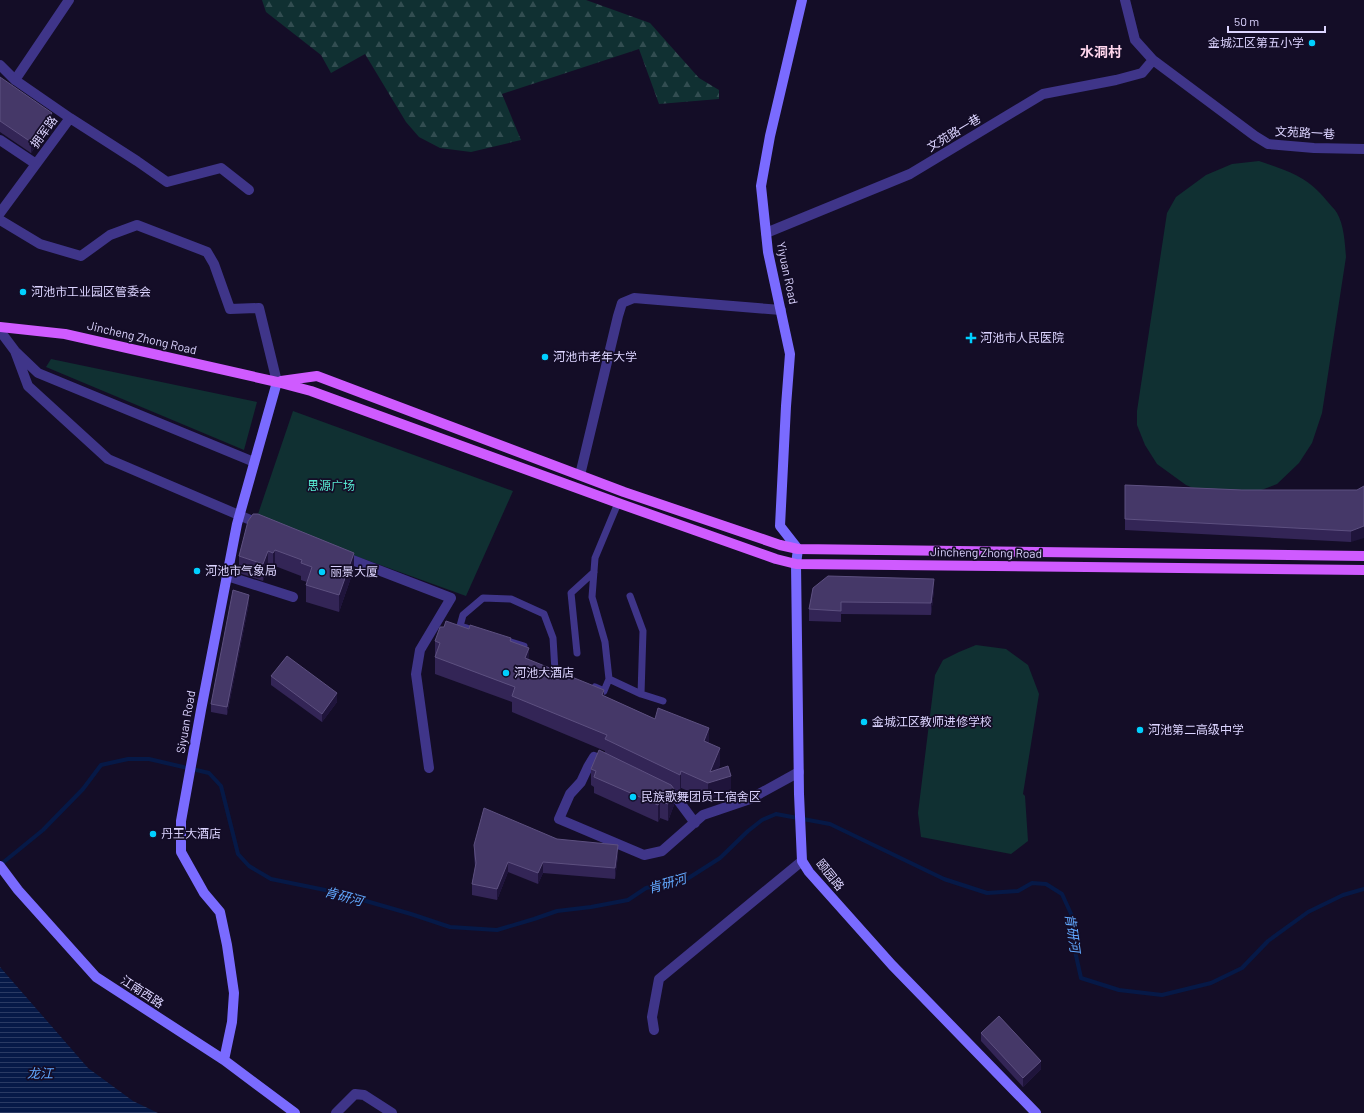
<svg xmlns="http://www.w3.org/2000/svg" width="1364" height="1113" font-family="Barlow,'Noto Sans SC',sans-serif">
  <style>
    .green { fill: #103032 }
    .forest { fill: url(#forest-firs) }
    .water { fill: url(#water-rules) }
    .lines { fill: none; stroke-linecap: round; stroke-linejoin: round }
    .stream { stroke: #061947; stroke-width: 4 }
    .lane { stroke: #3f3589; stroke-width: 7 }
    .street { stroke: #3f3589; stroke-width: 10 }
    .secondary { stroke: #7a6bff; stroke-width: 10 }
    .primary { stroke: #cf5bff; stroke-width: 10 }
    .wall { fill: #332556 }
    .shaded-wall { fill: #1f143b }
    .building { fill: #453868; stroke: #5d5080 }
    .poi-dot { fill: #00d0ff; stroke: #140d27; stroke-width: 1.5 }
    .labels { text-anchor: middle; stroke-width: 3.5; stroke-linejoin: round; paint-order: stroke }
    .poi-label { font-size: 12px; fill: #dcd4ff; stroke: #140d27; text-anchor: start }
    .street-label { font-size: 12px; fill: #dcd4ff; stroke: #140d27 }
    .park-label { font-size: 12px; fill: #57e8d0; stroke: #140d27 }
    .water-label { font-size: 13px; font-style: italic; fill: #62a9ff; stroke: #140d27 }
    .quarter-label { font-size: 14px; font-weight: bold; fill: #ffd6ed; stroke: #140d27 }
  </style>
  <defs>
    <pattern id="forest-firs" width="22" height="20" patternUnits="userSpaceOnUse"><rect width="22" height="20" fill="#103032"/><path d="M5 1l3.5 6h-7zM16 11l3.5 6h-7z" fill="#324d51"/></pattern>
    <pattern id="water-rules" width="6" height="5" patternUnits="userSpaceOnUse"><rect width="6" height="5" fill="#061947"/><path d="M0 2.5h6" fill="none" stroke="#2a3a63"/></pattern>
  </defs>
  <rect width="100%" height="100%" fill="#140d27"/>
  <path class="green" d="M1259 161C1288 171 1307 176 1327 201 1330 205 1334 208 1337 213 1344 225 1345 244 1346 257L1322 413 1312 443 1299 463 1277 484 1256 492 1212 496 1186 485 1157 464 1145 445 1137 425V411L1167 213 1176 197 1206 175 1232 164Z
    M51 359 257 402 244 450 46 367Z
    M293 411 513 491 466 596 256 520Z
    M976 645 1006 649 1028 665 1039 694 1023 794 1025 796 1028 841 1011 854 921 837 918 813 935 675 943 660 959 652Z"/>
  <path class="forest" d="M262 0H586L650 23 699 78 719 90V99L659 104 639 49 502 94 521 140 471 152 440 148 419 137 406 122 365 54 331 73 321 55 266 12Z"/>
  <path class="water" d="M0 967 88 1068 133 1101 158 1113H0Z"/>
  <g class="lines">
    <path class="stream" d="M0 865 43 830 83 789 101 765 128 759H149L209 773 221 786 238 854 249 866 271 879 335 892 411 914 450 927 497 930 534 919 557 911 591 907 628 900 646 888 687 879 720 858 748 831 762 820 776 814 830 824 944 879 987 893 1018 891 1032 883 1046 884 1062 894 1072 916 1075 951 1081 978 1119 990 1162 995 1211 983 1242 968 1268 941 1308 912 1343 895 1364 889"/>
    <path class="lane" d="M630 596 643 631 641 694
      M467 628 460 626 463 615 483 598 511 599 544 614 553 638 555 671 563 675
      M504 640 524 646
      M577 653 571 593 594 572
      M609 679 605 642 592 597 595 558 618 503
      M595 687 604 691 609 679 641 694 663 701"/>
    <path class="street" d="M1125 0 1135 40 1153 60
      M0 65 15 80 70 118 0 213
      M15 80 69 0
      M70 118 137 161 167 182 221 168 249 190
      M0 140 36 164
      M0 220 40 244 81 256 110 235 137 225 207 252 214 264 230 309 259 308 277 382
      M766 233 910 174 1043 94 1116 80 1142 73 1153 60 1255 136 1268 144 1314 148 1364 149
      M0 331 15 351 38 373 254 462
      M15 351 28 386 108 459 262 525
      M580 475 618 316 622 303 634 298 781 310
      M342 556 451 598 420 650 416 674 429 768
      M227 576 293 597
      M608 764 594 757 588 767 581 782 570 794 559 819 644 855 662 851 703 815 750 799 799 772
      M662 789 675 796 695 823
      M654 1030 652 1017 659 979 802 861
      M336 1113 355 1094 364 1095 392 1113"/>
    <path class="secondary" d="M802 0 770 136 761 186 768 252 790 354 786 406 780 526 798 549 796 564 799 794 802 861 809 872 892 965 1036 1113
      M0 866 18 890 96 977 224 1060 295 1113
      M224 1060 232 1022 234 993 227 945 220 912 204 893 181 852V821L201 710 237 524 277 382"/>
    <path class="primary" d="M0 327 65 334 277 382 311 391 618 503 776 559 796 564 1364 570
      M281 381 317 376 624 492 780 545 798 549 1364 556"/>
  </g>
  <path class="wall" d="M0 77 52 124 31 153 0 132Z
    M1125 485 1242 490H1357L1351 542 1125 530Z
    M248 521 354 569 339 612 306 602V585L307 582 301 580V576L275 566 273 570 268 568 263 581 239 573V556Z
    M813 588 934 590 931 615 841 614V622L809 621V609Z
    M249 603 227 715 211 712V704Z
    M435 641 511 642 529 660 604 696 709 743 720 765 718 769 731 793 708 799 681 788 680 792 674 789V805L668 821 660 818 658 822 594 793V787L591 785V769L605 753V751L512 712V702L435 674Z
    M271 676 337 702 322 722 271 685Z
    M557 839 618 855 615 879 543 873 538 884 508 872 497 900 472 895V884L475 867 474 855V845Z
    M981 1033 1041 1069 1023 1087 981 1041Z"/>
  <path class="shaded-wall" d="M52 113V124L31 153V142Z
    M1364 526V538L1351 542V531Z
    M275 550V566L273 570V553Z
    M268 551V568L263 581V564Z
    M354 553V569L339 612V595Z
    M934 579V590L931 615V603Z
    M249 595V603L227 715V707Z
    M529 648V665L525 658Z
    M604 690V707L602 695Z
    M337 693V702L322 722V714Z
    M709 728V745L704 741Z
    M720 748V765L713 781 731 776V793L708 799V783L710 772Z
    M681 771V788L680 792V775Z
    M674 789V805L668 821V804Z
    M660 801V818L658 822V805Z
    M618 845V855L615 879V868Z
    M508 862V872L497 900V889Z
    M543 862V873L538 884V873Z
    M1041 1061V1069L1023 1087V1078Z"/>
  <path class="building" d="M0 77 52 113 31 142 0 121Z
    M1125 485 1242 490H1357L1364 486V526L1351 531 1125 519Z
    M253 514H258L354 553 339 595 306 585 312 567 301 563 302 560 275 550 273 553 268 551 263 564 239 556 248 521Z
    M828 576 934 579 931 603 841 602V611L809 609 813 588Z
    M233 590 249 595 227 707 211 704Z
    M446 621 469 629 470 625 511 638 510 641 529 648 525 658 604 690 602 695 655 719 658 708 709 728 704 741 720 748 710 772 728 766 731 776 708 783 681 771 680 775 605 739 607 735 512 696 515 687 435 657 440 643 435 641 440 627H444Z
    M287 656 337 693 322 714 271 676Z
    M599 750 671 785 674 789 668 804 660 801 658 805 594 777 596 771 591 769Z
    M484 808 557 839 618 845 615 868 543 862 538 873 508 862 497 889 472 884 476 863 474 845Z
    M999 1016 1041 1061 1023 1078 981 1033Z"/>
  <g class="poi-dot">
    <circle cx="1312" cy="43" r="4"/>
    <circle cx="23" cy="292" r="4"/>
    <path d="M969 332h4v4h4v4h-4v4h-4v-4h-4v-4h4z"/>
    <circle cx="545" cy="357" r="4"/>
    <circle cx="197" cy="571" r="4"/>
    <circle cx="322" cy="572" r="4"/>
    <circle cx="506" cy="673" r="4"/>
    <circle cx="864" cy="722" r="4"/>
    <circle cx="1140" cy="730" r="4"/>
    <circle cx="633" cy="797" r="4"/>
    <circle cx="153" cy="834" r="4"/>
  </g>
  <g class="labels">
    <g class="poi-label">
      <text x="1304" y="47" text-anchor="end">金城江区第五小学</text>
      <text x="31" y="296">河池市工业园区管委会</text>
      <text x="980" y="342">河池市人民医院</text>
      <text x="553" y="361">河池市老年大学</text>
      <text x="205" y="575">河池市气象局</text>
      <text x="330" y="576">丽景大厦</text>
      <text x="514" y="677">河池大酒店</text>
      <text x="872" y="726">金城江区教师进修学校</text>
      <text x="1148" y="734">河池第二高级中学</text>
      <text x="641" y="801">民族歌舞团员工宿舍区</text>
      <text x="161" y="838">丹王大酒店</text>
    </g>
    <g class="street-label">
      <text transform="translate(44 132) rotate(-54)" y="4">拥军路</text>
      <text transform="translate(954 133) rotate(-31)" y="4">文苑路一巷</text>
      <text transform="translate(1305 133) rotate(3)" y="4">文苑路一巷</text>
      <text transform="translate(787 273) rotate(78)" y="4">Yiyuan Road</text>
      <text transform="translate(142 338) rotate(13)" y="4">Jincheng Zhong Road</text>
      <text transform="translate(986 553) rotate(1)" y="4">Jincheng Zhong Road</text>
      <text transform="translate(186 722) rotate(-80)" y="4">Siyuan Road</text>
      <text transform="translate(830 875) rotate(51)" y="4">颐园路</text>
      <text transform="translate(142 992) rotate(33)" y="4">江南西路</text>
    </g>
    <g class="park-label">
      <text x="331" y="490">思源广场</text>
    </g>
    <g class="water-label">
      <text transform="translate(667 883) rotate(-16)" y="5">肯研河</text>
      <text transform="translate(344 896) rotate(15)" y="5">肯研河</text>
      <text transform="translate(1073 933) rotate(82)" y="5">肯研河</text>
      <text x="40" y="1078">龙江</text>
    </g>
    <g class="quarter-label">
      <text x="1101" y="57">水洞村</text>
    </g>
  </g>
  <path d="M1228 26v6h97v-6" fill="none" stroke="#dcd4ff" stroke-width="2"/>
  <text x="1234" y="26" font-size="12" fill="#dcd4ff" stroke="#140d27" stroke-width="3" paint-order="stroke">50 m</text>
</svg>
